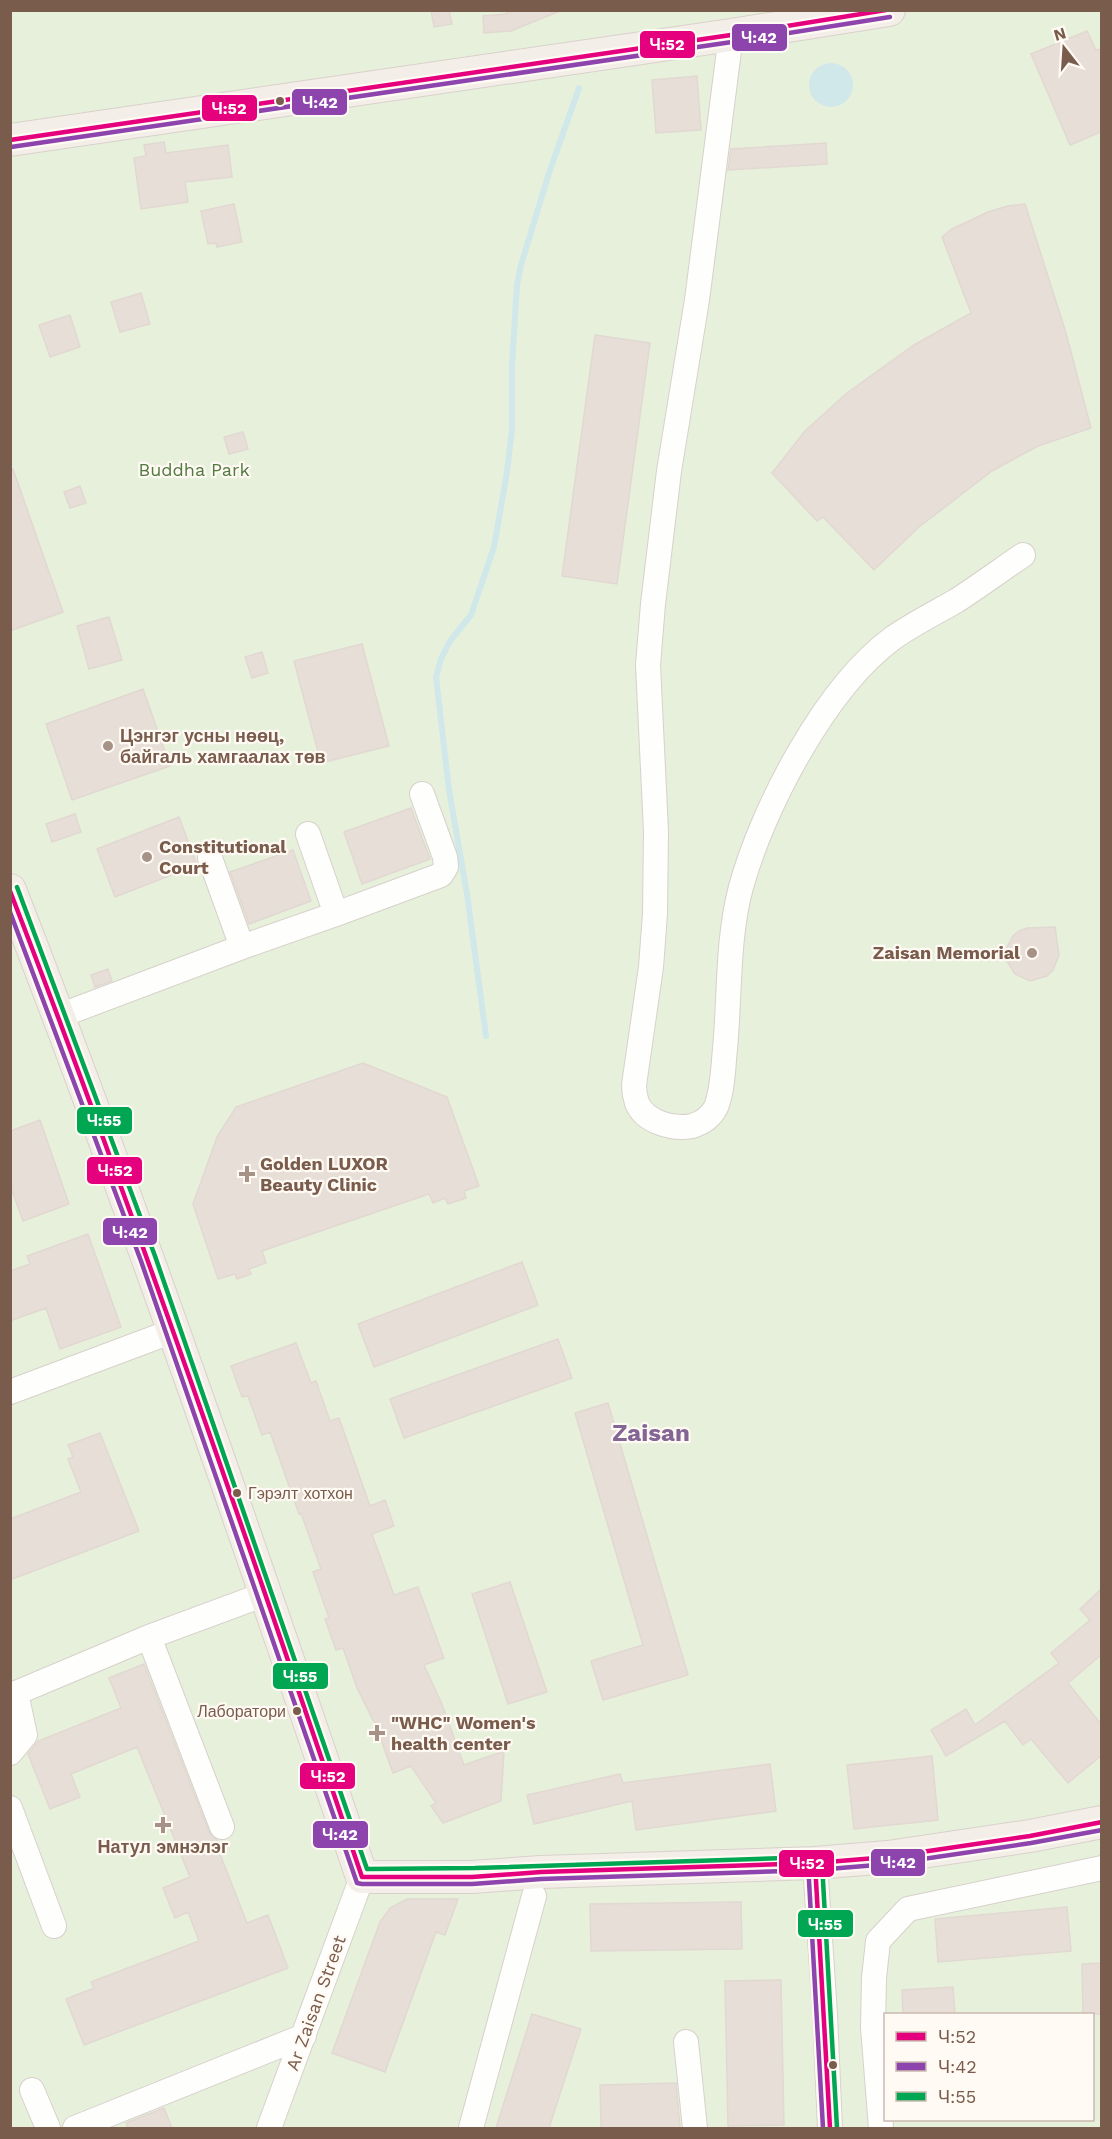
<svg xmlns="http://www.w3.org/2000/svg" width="1112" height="2139" font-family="'Work Sans',sans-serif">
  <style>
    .green { fill: #e7f0db; fill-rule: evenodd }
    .water { fill: #d0e8ea }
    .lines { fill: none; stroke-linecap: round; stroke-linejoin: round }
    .stream { stroke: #d0e8ea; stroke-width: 6 }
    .building { fill: #e6ded7; stroke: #e2d8d2; stroke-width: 1.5 }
    .minor-casing { stroke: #d7d1cb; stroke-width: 26 }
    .major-casing { stroke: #dad1cc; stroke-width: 34 }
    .minor { stroke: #fefefd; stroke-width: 24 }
    .major { stroke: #f3eee8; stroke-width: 32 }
    .bus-1-casing { stroke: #fffaf3; stroke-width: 9 }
    .bus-2-casing { stroke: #fffaf3; stroke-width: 9 }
    .bus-3-casing { stroke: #fffaf3; stroke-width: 9 }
    .bus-1 { stroke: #e5007d; stroke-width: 4.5 }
    .bus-2 { stroke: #8e44ad; stroke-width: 4.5 }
    .bus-3 { stroke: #00a651; stroke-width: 4.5 }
    .bus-dot { fill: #7a5c4d; stroke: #fffaf3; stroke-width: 2 }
    .poi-dot { fill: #a69286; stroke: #fffaf3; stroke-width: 2 }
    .labels { text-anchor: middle; stroke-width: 4.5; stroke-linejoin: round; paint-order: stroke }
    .bus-label { font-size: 16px; fill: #7a5c4d; stroke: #fffaf3; text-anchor: start }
    .park-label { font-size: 18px; fill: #537a41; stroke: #fffaf3 }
    .poi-label { font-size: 18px; font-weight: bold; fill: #7a5c4d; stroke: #fffaf3; text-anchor: start }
    .street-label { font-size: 18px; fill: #7a5c4d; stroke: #fffaf3 }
    .district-label { font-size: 24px; font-weight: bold; fill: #846695; stroke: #fffaf3 }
    .line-badge { stroke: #fffaf3; stroke-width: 2 }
    .badge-label { font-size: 16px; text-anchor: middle; font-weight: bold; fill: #fff }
  </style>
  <rect width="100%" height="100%" fill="#f9f5f0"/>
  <path class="green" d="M11 11H1101V2128H11ZM886 2014H1092V2120H886Z"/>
  <path class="water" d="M809 85a22 22 0 1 1 44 0a22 22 0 1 1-44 0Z"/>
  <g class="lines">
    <path class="stream" d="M486 1036 467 894 449 790 436 677 441 659 450 641 471 615 494 547 507 472 512 429V365L517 285 521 265 549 173 579 88"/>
  </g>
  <path class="building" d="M431 10H449L452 24 434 27Z
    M506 10H560V11L511 31 484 33 483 16 507 14Z
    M1087 31 1096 50 1101 49V132L1070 145 1031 54Z
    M697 76 701 130 656 133 652 80Z
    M164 142 166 153 228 145 232 177 185 182 188 202 141 209 134 158 146 156 144 145Z
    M826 143 827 164 728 170 731 149Z
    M234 204 242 242 217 247 216 243 208 244 201 211Z
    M1025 204 1066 333 1091 428 1038 446 992 471 919 527 874 570 823 517 817 521 772 473 805 431 847 393 914 345 971 313 942 237 952 229 988 212 1008 206Z
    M141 293 150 324 120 332 111 302Z
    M70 315 80 347 50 357 39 325Z
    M595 335 650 343 617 584 562 576Z
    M243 432 248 449 229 454 224 437Z
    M10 469H13L63 612 10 631Z
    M80 486 86 503 70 508 64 492Z
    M109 617 122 660 89 669 77 626Z
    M362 644 389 746 321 763 294 661Z
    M262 652 268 673 252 678 245 657Z
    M143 689 170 766 72 800 46 724Z
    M411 808 430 859 362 884 344 832Z
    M75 814 81 832 52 842 46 824Z
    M179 817 197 865 115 897 97 849Z
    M293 850 311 901 249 924 230 872Z
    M1055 927 1059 955 1053 970 1047 976 1030 981 1015 974 1006 960 1005 951 1013 936 1019 931 1027 928Z
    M108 969 112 981 95 987 91 975Z
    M363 1063 447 1097 479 1186 464 1191 466 1198 448 1204 445 1198 433 1203 429 1194 262 1251 266 1263 249 1269 251 1274 237 1279 235 1274 218 1279 193 1204 217 1137 236 1107Z
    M40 1120 69 1204 23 1221 10 1185V1131Z
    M88 1234 121 1327 60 1349 46 1308 10 1321V1271L30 1264 27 1256Z
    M522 1262 538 1305 374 1367 358 1324Z
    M558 1339 572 1378 404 1438 390 1399Z
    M296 1343 311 1383 316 1381 330 1421 339 1418 370 1506 385 1500 394 1526 372 1534 394 1595 418 1587 444 1658 424 1665 441 1702 464 1765 504 1751 501 1801 443 1823 431 1806 436 1803 411 1766 393 1773 376 1726 357 1688 343 1648 336 1650 325 1619 329 1618 313 1572 321 1569 301 1513 299 1514 270 1432 262 1435 248 1396 242 1397 231 1366Z
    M608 1403 688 1675 603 1700 591 1661 643 1645 575 1413Z
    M100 1433 139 1531 10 1580V1519L81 1492 68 1459 73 1457 68 1445Z
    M510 1582 547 1692 508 1704 472 1594Z
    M1101 1589V1655L1068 1683 1101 1724V1756L1068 1783 1031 1739 1023 1745 1005 1721 946 1756 931 1730 966 1709 975 1725 1059 1663 1051 1653 1090 1620 1080 1609Z
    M144 1664 209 1832 217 1840 222 1853 220 1854 247 1923 268 1915 288 1968 84 2045 66 1999 94 1988 91 1982 199 1941 188 1912 175 1918 163 1888 190 1877 137 1747 71 1774 80 1797 50 1809 28 1754 38 1741 121 1708 109 1678Z
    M932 1756 938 1820 854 1829 847 1765Z
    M770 1764 776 1811 636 1830 632 1801 534 1824 527 1795 620 1774 623 1783Z
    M407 1899H458L445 1935 436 1932 385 2072 332 2053 380 1922 390 1908Z
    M741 1902 742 1949 591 1951 590 1904Z
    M1067 1907 1071 1951 938 1962 935 1919Z
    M1101 1963V2014H1083L1082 1964Z
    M781 1980 784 2125 728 2126 725 1981Z
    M953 1987 955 2014H903L902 1990Z
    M532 2014 581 2029 549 2128H496Z
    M676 2083 680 2128H601L600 2085Z
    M164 2108 172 2128H128L126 2123Z"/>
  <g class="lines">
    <defs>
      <path id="minor" d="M731 35 697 300 669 471 653 604 648 665 656 831 655 914 651 967 634 1085C634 1091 635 1097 637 1103 645 1122 673 1130 692 1126 702 1123 711 1117 716 1107 723 1089 723 1068 725 1049 730 996 727 939 741 887 763 807 826 687 893 638 913 624 935 613 956 601 979 586 1001 570 1023 555
        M336 914 441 875 446 867 445 857 422 794
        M242 947 336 914 308 834
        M59 1016 242 947 210 858
        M10 1392 173 1331
        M10 1753 25 1735 16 1693 149 1637
        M10 1808 54 1926
        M222 1827 149 1637 265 1594
        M815 1863 825 2015 830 2128
        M686 2042 695 2128
        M32 2090 48 2128
        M75 2128 304 2036
        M269 2128 362 1877
        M471 2128 534 1896
        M881 2128 873 2027 874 1978 878 1941 908 1909 1102 1868"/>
      <path id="major" d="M10 140 731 35 889 10
        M10 890C137 1216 250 1547 362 1877H472L541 1872 815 1863 888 1857 1030 1836 1102 1822"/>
    </defs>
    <use href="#minor" class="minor-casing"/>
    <use href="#major" class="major-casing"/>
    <use href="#minor" class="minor"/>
    <use href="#major" class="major"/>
    <defs>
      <path id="bus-1" d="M10 140 731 35 886 10
        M10 891C136 1217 250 1547 362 1877H472L541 1872 815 1863 888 1857 1030 1836 1102 1822
        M815 1863 830 2128"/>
      <path id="bus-2" d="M11 147 732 42 890 17
        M10 912 141 1261 357 1883 362 1884H472L541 1879 816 1870 889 1864 1031 1843 1102 1830
        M808 1863 823 2128"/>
      <path id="bus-3" d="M17 887 155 1256 367 1869 475 1868 819 1857 822 1863 837 2128"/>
    </defs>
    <use href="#bus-1" class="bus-1-casing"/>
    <use href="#bus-2" class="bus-2-casing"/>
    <use href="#bus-3" class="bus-3-casing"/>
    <use href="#bus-1" class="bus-1"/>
    <use href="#bus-2" class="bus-2"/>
    <use href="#bus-3" class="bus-3"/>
  </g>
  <g class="bus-dot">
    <circle cx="280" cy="101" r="5"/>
    <circle cx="237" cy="1493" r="5"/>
    <circle cx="297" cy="1711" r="5"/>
    <circle cx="833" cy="2065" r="5"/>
  </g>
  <g class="poi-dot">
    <circle cx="108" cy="746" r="6"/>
    <circle cx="147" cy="857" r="6"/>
    <circle cx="1032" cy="953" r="6"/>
    <path d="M244 1165h6v6h6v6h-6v6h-6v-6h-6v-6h6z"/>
    <path d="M374 1724h6v6h6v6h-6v6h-6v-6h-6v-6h6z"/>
    <path d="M160 1816h6v6h6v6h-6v6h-6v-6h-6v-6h6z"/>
  </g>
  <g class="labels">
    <g class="bus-label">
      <text x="248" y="1499">Гэрэлт хотхон</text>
      <text x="286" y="1717" text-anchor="end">Лаборатори</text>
    </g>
    <g class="park-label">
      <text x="194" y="476">Buddha Park</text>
    </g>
    <g class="poi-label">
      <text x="120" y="742">Цэнгэг усны нөөц,<tspan x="120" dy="21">байгаль хамгаалах төв</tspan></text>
      <text x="159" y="853">Constitutional<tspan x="159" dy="21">Court</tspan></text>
      <text x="1020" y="959" text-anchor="end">Zaisan Memorial</text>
      <text x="260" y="1170">Golden LUXOR<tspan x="260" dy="21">Beauty Clinic</tspan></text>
      <text x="391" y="1729">"WHC" Women's<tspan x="391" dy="21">health center</tspan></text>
      <text x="163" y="1853" text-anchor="middle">Натул эмнэлэг</text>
    </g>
    <g class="street-label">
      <text transform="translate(316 2003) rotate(-70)" y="6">Ar Zaisan Street</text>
    </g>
    <g class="district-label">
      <text x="651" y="1441">Zaisan</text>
    </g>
  </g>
  <g class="line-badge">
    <rect x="731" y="23" width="57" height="29" rx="6" fill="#8e44ad"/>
    <rect x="639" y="30" width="57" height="29" rx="6" fill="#e5007d"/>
    <rect x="291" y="88" width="57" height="28" rx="6" fill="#8e44ad"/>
    <rect x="201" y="94" width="57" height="28" rx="6" fill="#e5007d"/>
    <rect x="76" y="1106" width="57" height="29" rx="6" fill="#00a651"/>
    <rect x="86" y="1156" width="57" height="29" rx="6" fill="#e5007d"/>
    <rect x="102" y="1217" width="56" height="29" rx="6" fill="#8e44ad"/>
    <rect x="272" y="1662" width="57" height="28" rx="6" fill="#00a651"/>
    <rect x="299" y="1762" width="57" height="28" rx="6" fill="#e5007d"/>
    <rect x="312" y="1820" width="57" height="29" rx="6" fill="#8e44ad"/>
    <rect x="870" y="1848" width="56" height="29" rx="6" fill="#8e44ad"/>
    <rect x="778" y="1849" width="57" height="29" rx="6" fill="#e5007d"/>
    <rect x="797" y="1909" width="57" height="29" rx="6" fill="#00a651"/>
  </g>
  <g class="badge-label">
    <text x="759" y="43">Ч:42</text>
    <text x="667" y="50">Ч:52</text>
    <text x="320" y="108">Ч:42</text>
    <text x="229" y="114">Ч:52</text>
    <text x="104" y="1126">Ч:55</text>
    <text x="115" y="1176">Ч:52</text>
    <text x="130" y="1238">Ч:42</text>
    <text x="300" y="1682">Ч:55</text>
    <text x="328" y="1782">Ч:52</text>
    <text x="340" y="1840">Ч:42</text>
    <text x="898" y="1868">Ч:42</text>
    <text x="807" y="1869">Ч:52</text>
    <text x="825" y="1930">Ч:55</text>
  </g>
  <rect width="1112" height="2139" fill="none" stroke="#7a5c4d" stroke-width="24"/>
  <rect x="884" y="2013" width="210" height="108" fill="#fffaf3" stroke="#cabbb1" stroke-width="1.5"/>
  <rect x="896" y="2032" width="30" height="9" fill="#e5007d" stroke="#cabbb1" stroke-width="1.5"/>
  <text x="938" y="2043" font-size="18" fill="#7a5c4d">Ч:52</text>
  <rect x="896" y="2062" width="30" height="9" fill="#8e44ad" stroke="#cabbb1" stroke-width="1.5"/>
  <text x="938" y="2073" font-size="18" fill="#7a5c4d">Ч:42</text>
  <rect x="896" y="2092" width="30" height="9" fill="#00a651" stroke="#cabbb1" stroke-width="1.5"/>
  <text x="938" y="2103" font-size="18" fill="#7a5c4d">Ч:55</text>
  <g transform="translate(1064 48) rotate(343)" stroke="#fffaf3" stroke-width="4.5" paint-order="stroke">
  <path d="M0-4.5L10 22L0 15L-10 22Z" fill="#7a5c4d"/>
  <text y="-9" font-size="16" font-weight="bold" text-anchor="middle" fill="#7a5c4d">N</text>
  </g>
</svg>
